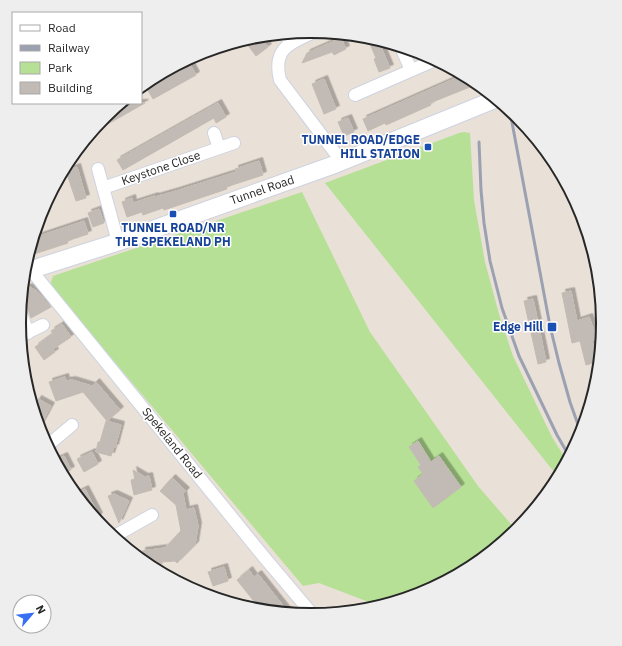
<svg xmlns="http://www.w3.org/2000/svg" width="622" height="646" font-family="'IBM Plex Sans',sans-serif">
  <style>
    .green { fill: #b6e095 }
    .building { fill: #c1bab5; stroke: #c4bcb2; filter: url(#shadow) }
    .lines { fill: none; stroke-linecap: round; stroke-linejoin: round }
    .street-casing { stroke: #cdd3e0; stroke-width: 14 }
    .secondary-casing { stroke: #cdd3e0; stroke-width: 19 }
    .street { stroke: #fff; stroke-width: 12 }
    .secondary { stroke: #fff; stroke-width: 17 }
    .rail { stroke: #9ba1b1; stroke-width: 3 }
    .transit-dot { fill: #1a4fb4; stroke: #fff; stroke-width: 1.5 }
    .labels { text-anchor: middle; stroke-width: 3; stroke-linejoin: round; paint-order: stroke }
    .transit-label { font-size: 12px; font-weight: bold; fill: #164399; stroke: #fff; text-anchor: end }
    .street-label { font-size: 12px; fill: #272727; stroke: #fff }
    .rim { fill: none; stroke: #272727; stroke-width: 2 }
  </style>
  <defs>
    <filter id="shadow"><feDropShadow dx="3.5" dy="-3.5" stdDeviation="0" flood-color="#0004"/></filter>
  </defs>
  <rect width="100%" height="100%" fill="#e9e0d8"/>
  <path class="green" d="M464 132 470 133 474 200 485 262 499 314 513 356 552 437 567 461 558 477 325 183 459 133Z
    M302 192 370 332 478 486 516 530 473 566 423 593 379 606 319 583 303 586 50 285 53 276Z"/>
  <path class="building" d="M260 36 268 47 256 56 244 40 254 37Z
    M367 37 378 40 390 68 379 72 374 59 376 58Z
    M341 38 346 49 334 55 332 52 302 63 307 53Z
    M189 62 196 75 153 99 146 87Z
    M463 75 465 76 470 87 430 103 431 105 386 125 385 123 368 131 363 119Z
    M324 79 336 109 324 114 312 84Z
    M121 103H145L92 133 105 116Z
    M218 103 226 117 216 123 214 118 123 170 117 160Z
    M348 118 354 132 344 136 338 122Z
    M259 161 263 175 226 187 227 189 164 210 163 208 143 215 142 212 127 217 122 202 132 198 133 203 155 196V197L176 191 236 172 235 169Z
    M77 167 86 198 76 201 66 171Z
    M99 209 104 223 93 227 88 213Z
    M84 221 88 234 67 241 68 243 28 256 33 238Z
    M30 287 38 292 51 307 31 318 22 292V289Z
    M571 291 577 321 589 317 595 333 596 339 592 341 597 362 586 365 580 341 572 343 562 293Z
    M533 299 546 362 538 364 524 301Z
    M62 324 71 337 53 349 55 352 44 360 35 347 53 334 51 331Z
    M65 377 66 381 72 380 92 386 96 382 120 410 107 421 83 392 56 401 49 382Z
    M38 399 51 406 39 428 33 408Z
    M106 421 121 425 115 448 114 447 111 456 96 452 98 442H100Z
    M418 441 431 462 439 456 461 487 433 508 414 481 423 474 418 467 421 465 409 447Z
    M92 452 98 464 84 472 77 459Z
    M64 456 71 470 62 474 55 460Z
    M133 470 145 477 149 476 152 490 134 495 131 480 135 479Z
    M172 478 186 491 183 494 186 510 194 508 198 526 195 545 177 563 175 561 162 562V564L148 565 143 561 142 551 165 548 181 531 176 505 160 491Z
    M85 489 99 516 96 519 75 494Z
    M114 494 129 501 119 523 108 496Z
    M224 567 228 581 213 586 208 572Z
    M249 570 254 577 258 574 289 613 261 610 237 580Z"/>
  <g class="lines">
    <defs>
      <path id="street" d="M316 31C291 43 272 47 280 80L342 162
        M284 34 292 43
        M401 47 411 70
        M355 95 435 60
        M214 133 219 148
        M98 169 118 242
        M103 188 234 143
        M31 270 264 557 313 615
        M22 316 28 333
        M20 336 43 325
        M47 446 72 425
        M113 537 152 515"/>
      <path id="secondary" d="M24 272 118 242 336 164 496 99"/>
    </defs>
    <use href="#street" class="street-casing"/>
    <use href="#secondary" class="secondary-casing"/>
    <use href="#street" class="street"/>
    <use href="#secondary" class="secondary"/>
    <path class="rail" d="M511 117 550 326 559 363 570 402 581 433
      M479 142 481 190 484 223 490 261 502 308 519 356 557 435 569 456
      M574 199 585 237 603 324"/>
  </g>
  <g class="transit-dot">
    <rect x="424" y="143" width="8" height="8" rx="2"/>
    <rect x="169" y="210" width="8" height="8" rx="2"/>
    <rect x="547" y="322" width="10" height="10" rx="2"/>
  </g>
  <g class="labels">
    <g class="transit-label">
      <text x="420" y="144">TUNNEL ROAD/EDGE<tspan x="420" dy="14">HILL STATION</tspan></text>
      <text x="173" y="232" text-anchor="middle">TUNNEL ROAD/NR<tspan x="173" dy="14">THE SPEKELAND PH</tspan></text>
      <text x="543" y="331">Edge Hill</text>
    </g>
    <g class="street-label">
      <text transform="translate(161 168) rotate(-19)" y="4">Keystone Close</text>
      <text transform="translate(262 190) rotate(-19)" y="4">Tunnel Road</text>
      <text transform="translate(172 443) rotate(51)" y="4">Spekeland Road</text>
    </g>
  </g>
  <path d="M0 0H622V646H0ZM26 323a285 285 0 1 1 570 0a285 285 0 1 1-570 0Z" fill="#eee" fill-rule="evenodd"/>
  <path class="rim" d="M26 323a285 285 0 1 1 570 0a285 285 0 1 1-570 0Z"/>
  <rect x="12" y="12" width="130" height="92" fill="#ffffff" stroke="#a9a9a9"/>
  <rect x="20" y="25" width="20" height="6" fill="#ffffff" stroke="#a9a9a9"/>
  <text x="48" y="32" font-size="12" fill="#272727">Road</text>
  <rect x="20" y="45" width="20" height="6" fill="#9ba1b1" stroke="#a9a9a9"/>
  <text x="48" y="52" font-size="12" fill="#272727">Railway</text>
  <rect x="20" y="62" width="20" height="12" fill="#b6e095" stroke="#a9a9a9"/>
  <text x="48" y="72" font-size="12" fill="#272727">Park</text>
  <rect x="20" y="82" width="20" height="12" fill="#c1bab5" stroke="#a9a9a9"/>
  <text x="48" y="92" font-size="12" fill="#272727">Building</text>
  <g transform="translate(32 614) rotate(62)"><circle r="19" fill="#ffffff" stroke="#a9a9a9"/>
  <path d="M0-3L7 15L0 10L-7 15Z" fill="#396ff5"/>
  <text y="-6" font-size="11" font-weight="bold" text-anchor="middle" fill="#272727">N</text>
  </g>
</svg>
